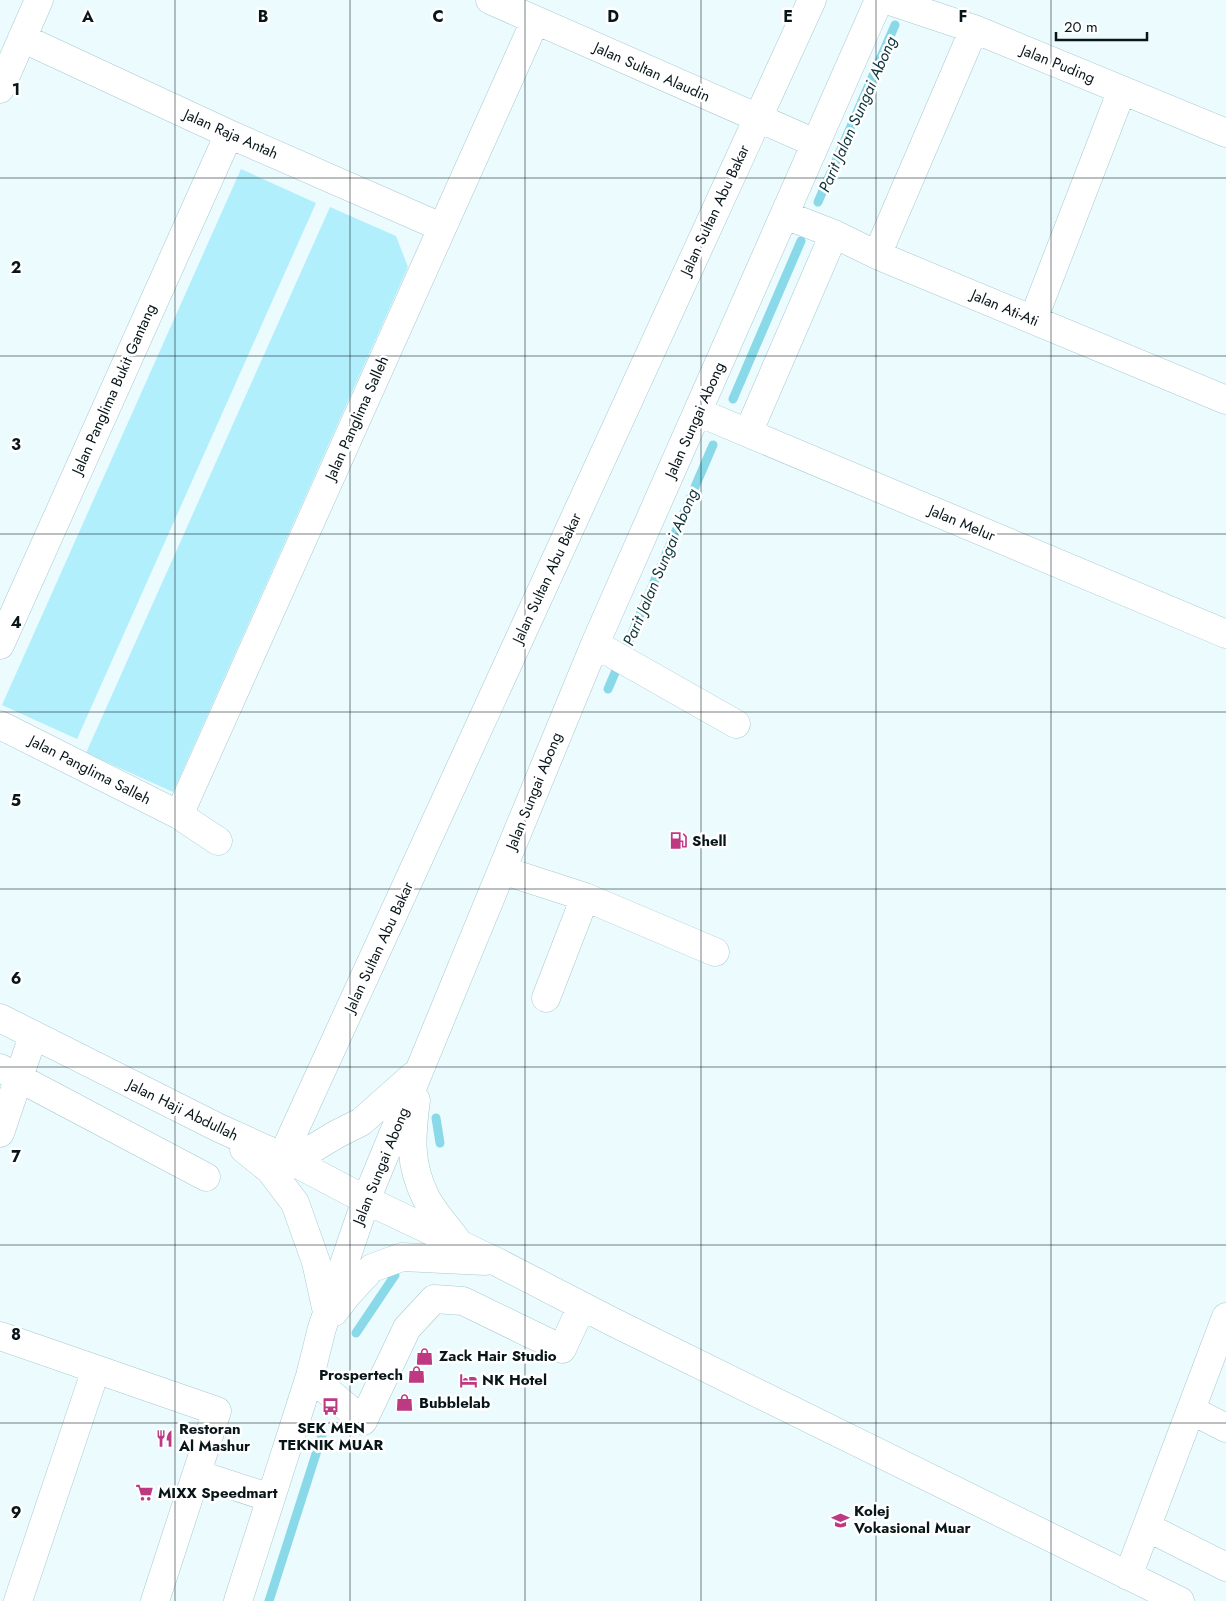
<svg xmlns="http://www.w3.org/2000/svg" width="1226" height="1601" font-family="Jost,sans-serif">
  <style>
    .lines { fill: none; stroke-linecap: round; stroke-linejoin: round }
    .stream { stroke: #8ad9e9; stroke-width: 9 }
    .building { fill: #b2effc }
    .minor-casing { stroke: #a6c9d0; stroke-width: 29 }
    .minor { stroke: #fff; stroke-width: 28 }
    .grid { fill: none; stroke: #091619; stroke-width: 1; stroke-opacity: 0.55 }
    .labels { text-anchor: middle; stroke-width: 5; stroke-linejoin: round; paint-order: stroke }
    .street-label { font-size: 15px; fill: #091619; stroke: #fff }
    .poi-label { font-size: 15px; font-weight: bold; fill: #091619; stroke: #fff; text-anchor: start }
    .water-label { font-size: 16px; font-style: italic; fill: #0d343b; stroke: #fff }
    .grid-label { font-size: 16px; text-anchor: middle; font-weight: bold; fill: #091619; stroke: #fff; stroke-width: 5; stroke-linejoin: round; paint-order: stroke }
  </style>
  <rect width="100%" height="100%" fill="#ecfbfe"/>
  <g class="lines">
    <path class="stream" d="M818 202 895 25
      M733 399 801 241
      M608 689 713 445
      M436 1118 440 1143
      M356 1333 395 1275
      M269 1601 323 1432"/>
  </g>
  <path class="building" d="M241 169 316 203 77 739 2 705Z
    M330 207 396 236 408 267 173 792 86 753Z"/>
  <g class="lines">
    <defs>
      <path id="minor" d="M490 0 815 143
        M887 0 974 29 1226 133
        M22 38 229 134 441 227
        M0 89 39 0
        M785 215 834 234 877 255 1226 400
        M877 255 974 29
        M1033 320 1122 90
        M698 412 1226 634
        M748 433 834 234
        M595 644 736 724
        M0 645 229 134
        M0 725 179 815 218 841
        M179 815 535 21
        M502 870 585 897 715 952
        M546 998 585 897
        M0 1018 219 1128 292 1161 366 1200 497 1262 613 1322 1180 1601
        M0 1068 206 1177
        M416 1100C411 1137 409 1164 426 1198 434 1213 448 1228 458 1242
        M0 1133 33 1036
        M244 1149 270 1170 295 1203 316 1262 327 1312
        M282 1157 812 0
        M292 1161 337 1134 361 1122 413 1076
        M334 1312 346 1296 372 1268 402 1257 485 1261
        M0 1336 217 1411 155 1601
        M310 1376 363 1421 407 1328 434 1299 463 1301 562 1349 582 1306
        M1191 1410 1226 1428
        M197 1474 271 1498
        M1147 1527 1226 1567
        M1128 1576 1226 1317
        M18 1601 96 1369
        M238 1601 310 1376 322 1328 366 1200 595 644 879 0"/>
    </defs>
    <use href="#minor" class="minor-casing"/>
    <use href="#minor" class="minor"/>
  </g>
  <path class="grid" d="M175 0V1601M350 0V1601M525 0V1601M701 0V1601M876 0V1601M1051 0V1601M0 178H1226M0 356H1226M0 534H1226M0 712H1226M0 889H1226M0 1067H1226M0 1245H1226M0 1423H1226"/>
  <defs>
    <symbol id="fuel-bare" viewBox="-9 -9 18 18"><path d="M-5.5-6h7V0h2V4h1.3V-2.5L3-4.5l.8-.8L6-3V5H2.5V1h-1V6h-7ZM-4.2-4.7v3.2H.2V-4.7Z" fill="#bd3a82" stroke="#fff" stroke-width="2.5" paint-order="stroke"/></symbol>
    <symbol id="shop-bare" viewBox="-9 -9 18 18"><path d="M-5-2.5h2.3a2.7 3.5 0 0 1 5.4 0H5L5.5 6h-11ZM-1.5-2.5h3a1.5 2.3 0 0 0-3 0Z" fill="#bd3a82" stroke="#fff" stroke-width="2.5" paint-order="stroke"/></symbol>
    <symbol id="hotel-bare" viewBox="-9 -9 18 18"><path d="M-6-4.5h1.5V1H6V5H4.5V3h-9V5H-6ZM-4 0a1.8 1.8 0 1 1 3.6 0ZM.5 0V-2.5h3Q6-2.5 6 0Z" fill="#bd3a82" stroke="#fff" stroke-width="2.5" paint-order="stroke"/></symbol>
    <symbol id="bus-bare" viewBox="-9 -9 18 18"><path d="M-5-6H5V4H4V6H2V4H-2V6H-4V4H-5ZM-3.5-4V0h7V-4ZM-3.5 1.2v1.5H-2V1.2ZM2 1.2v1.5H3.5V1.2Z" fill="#bd3a82" stroke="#fff" stroke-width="2.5" paint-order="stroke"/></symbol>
    <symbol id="restaurant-bare" viewBox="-9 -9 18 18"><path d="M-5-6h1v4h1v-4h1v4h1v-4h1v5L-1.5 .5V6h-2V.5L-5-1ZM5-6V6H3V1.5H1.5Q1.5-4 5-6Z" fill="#bd3a82" stroke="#fff" stroke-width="2.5" paint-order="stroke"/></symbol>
    <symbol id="supermarket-bare" viewBox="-9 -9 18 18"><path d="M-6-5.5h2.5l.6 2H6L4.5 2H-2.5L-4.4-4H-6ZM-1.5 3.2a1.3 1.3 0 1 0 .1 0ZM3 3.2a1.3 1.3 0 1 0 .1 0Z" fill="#bd3a82" stroke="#fff" stroke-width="2.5" paint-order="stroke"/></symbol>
    <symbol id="university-bare" viewBox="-9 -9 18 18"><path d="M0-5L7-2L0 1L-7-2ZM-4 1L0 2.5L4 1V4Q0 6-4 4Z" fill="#bd3a82" stroke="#fff" stroke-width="2.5" paint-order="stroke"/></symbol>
  </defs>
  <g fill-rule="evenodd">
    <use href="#fuel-bare" x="666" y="828" width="25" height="25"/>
    <use href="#shop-bare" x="412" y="1344" width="25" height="25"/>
    <use href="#shop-bare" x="404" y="1362" width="25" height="25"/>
    <use href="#hotel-bare" x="456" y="1368" width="25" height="25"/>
    <use href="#shop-bare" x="392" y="1390" width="25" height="25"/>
    <use href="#bus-bare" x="318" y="1394" width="25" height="25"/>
    <use href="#restaurant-bare" x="152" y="1426" width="25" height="25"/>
    <use href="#supermarket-bare" x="132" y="1480" width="25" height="25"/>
    <use href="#university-bare" x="828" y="1508" width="25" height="25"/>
  </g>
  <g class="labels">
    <g class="street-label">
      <text transform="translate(1058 64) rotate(22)" y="5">Jalan Puding</text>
      <text transform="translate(652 72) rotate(24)" y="5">Jalan Sultan Alaudin</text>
      <text transform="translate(231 134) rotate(24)" y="5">Jalan Raja Antah</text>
      <text transform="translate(715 210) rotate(-65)" y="5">Jalan Sultan Abu Bakar</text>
      <text transform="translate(1005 308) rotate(23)" y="5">Jalan Ati-Ati</text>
      <text transform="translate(114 389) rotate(-66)" y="5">Jalan Panglima Bukit Gantang</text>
      <text transform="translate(357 418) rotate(-66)" y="5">Jalan Panglima Salleh</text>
      <text transform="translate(695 420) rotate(-66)" y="5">Jalan Sungai Abong</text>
      <text transform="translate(962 523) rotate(23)" y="5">Jalan Melur</text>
      <text transform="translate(547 578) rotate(-65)" y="5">Jalan Sultan Abu Bakar</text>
      <text transform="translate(90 770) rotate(27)" y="5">Jalan Panglima Salleh</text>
      <text transform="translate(534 791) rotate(-68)" y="5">Jalan Sungai Abong</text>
      <text transform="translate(379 947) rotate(-65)" y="5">Jalan Sultan Abu Bakar</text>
      <text transform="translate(183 1110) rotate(26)" y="5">Jalan Haji Abdullah</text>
      <text transform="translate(381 1166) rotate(-68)" y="5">Jalan Sungai Abong</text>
    </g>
    <g class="poi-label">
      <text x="692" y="846">Shell</text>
      <text x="439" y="1361">Zack Hair Studio</text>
      <text x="403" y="1380" text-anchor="end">Prospertech</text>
      <text x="482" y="1385">NK Hotel</text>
      <text x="419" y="1408">Bubblelab</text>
      <text x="331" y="1433" text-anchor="middle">SEK MEN<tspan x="331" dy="17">TEKNIK MUAR</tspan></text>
      <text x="179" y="1434">Restoran<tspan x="179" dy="17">Al Mashur</tspan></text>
      <text x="158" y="1498">MIXX Speedmart</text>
      <text x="854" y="1516">Kolej<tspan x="854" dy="17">Vokasional Muar</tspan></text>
    </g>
    <g class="water-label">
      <text transform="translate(857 114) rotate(-66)" y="6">Parit Jalan Sungai Abong</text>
      <text transform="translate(660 567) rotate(-67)" y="6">Parit Jalan Sungai Abong</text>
    </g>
  </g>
  <g class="grid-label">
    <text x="88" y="22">A</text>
    <text x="263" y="22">B</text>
    <text x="438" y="22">C</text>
    <text x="613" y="22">D</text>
    <text x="788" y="22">E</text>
    <text x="963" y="22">F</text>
    <text x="16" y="95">1</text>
    <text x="16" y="273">2</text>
    <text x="16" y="450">3</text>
    <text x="16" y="628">4</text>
    <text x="16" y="806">5</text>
    <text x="16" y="984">6</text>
    <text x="16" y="1162">7</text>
    <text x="16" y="1340">8</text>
    <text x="16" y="1518">9</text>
  </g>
  <path d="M1056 32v8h91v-8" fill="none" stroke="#091619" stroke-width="2.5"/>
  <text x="1064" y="32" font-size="15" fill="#091619" stroke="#ffffff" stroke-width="4" paint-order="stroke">20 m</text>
</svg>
